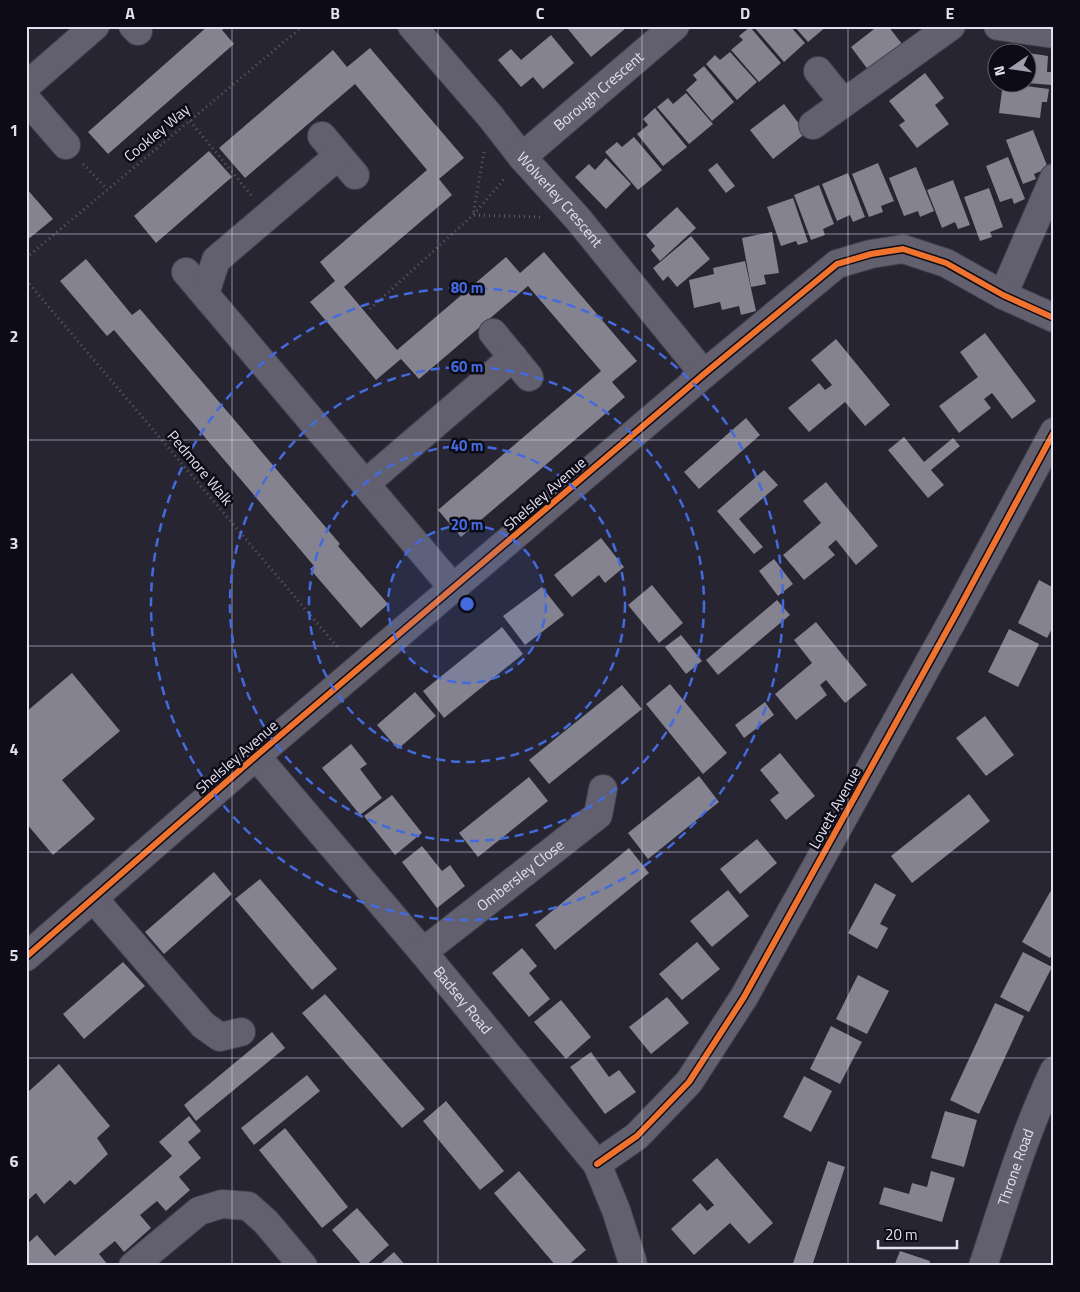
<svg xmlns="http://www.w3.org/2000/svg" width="1080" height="1292" font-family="'Titillium Web',sans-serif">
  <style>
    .building { fill: #84838f }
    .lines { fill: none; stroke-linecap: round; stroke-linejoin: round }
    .minor-casing { stroke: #42404c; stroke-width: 30 }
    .path { stroke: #5d5b67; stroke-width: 3; stroke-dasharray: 1 4; stroke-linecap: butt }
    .minor { stroke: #62606e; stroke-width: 28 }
    .cycleway-casing { stroke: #0c0b16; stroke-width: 9 }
    .cycleway { stroke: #ef722f; stroke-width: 6 }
    .grid { fill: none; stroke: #e2e1f1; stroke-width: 1; stroke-opacity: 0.55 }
    .ring { fill: none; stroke: #446bdd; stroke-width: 2.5; stroke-dasharray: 9 6 }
    .labels { text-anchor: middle; stroke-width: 5; stroke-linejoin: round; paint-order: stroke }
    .street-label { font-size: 15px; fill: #e2e1f1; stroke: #0c0b16 }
    .centre { fill: #446bdd; stroke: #0c0b16; stroke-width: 2.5 }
    .ring-label { font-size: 15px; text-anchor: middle; font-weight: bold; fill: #446bdd; stroke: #0c0b16; stroke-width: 5; stroke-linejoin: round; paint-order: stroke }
    .neatline { fill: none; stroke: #e2e1f1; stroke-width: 2 }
    .grid-label { font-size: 16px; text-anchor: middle; font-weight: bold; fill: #e2e1f1 }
  </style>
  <rect width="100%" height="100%" fill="#272532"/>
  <path class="building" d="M208 26H227L222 30 234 44 108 154 88 132Z
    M572 26H624L626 28 591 57 568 29Z
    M753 26H790L805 43 784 62Z
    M794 26H827L808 42Z
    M878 26H888L906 49 872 75 851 47Z
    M750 27 781 63 759 82 731 50 743 40 739 36Z
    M551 35 574 63 543 89 533 77 521 87 498 60 511 49 521 60Z
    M370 48 464 158 439 179 452 195 344 287 397 350 506 257 520 273 544 252 637 361 612 382 625 397 461 537 438 510 601 371 528 286 419 379 401 359 376 380 310 302 335 281 320 262 427 170 355 84 245 178 219 148 333 50 347 67Z
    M730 52 757 82 737 100 706 64 715 55 720 60Z
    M1028 53 1048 56 1047 72H1052L1051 85 1028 83Z
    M704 66 734 102 712 121 686 90 697 80 693 75Z
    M925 73 944 98 935 105 949 124 917 148 899 125 905 121 889 101Z
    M1003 83 1049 89 1047 102H1042L1040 118 999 113Z
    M686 93 713 124 689 144 657 107 668 98 673 104Z
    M784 104 806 133 773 159 750 130Z
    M655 108 687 147 663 166 637 134 648 125 643 119Z
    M1033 130 1048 168 1034 174 1036 179 1023 184 1006 140Z
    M634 137 662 170 638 190 605 152 617 142 622 147Z
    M209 151 232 177 156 243 134 216Z
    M1008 157 1025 199 1014 204 1012 198 1000 202 986 166Z
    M606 158 631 184 606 209 575 177 589 164 595 170Z
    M717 163 735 186 726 193 708 170Z
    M878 163 894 201 881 206 883 212 869 217 852 174Z
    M916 167 934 211 920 217 918 211 904 216 889 178Z
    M848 173 865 217 853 222 850 215 837 221 822 184Z
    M953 180 970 225 958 229 955 222 942 228 927 190Z
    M819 185 834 224 823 229 825 235 811 240 794 195Z
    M26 188 53 219 26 241Z
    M989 188 1003 227 990 232 992 237 980 241 964 197Z
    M793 198 808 242 798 245 796 241 781 246 767 207Z
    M677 207 696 228 660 261 651 250 655 246 646 235Z
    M772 232 779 273 764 275 766 284 751 287 742 238Z
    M691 236 710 259 677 287 668 276 663 281 653 268Z
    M86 259 132 315 140 309 340 544 338 546 388 604 361 628 310 569 314 566 114 330 107 336 60 281Z
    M745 261 756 311 741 315 739 306 722 310 720 302 694 308 689 280 714 274 713 268Z
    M985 333 1036 401 1012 419 992 393 984 399 991 408 959 433 939 406 978 377 960 352Z
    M836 339 890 405 865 426 845 402 809 432 788 408 819 383 825 390 832 385 811 360Z
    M746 418 760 435 699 489 684 472Z
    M904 437 924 462 953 438 960 446 931 470 944 485 928 498 888 450Z
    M764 470 778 485 739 519 763 547 754 554 717 511Z
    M826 482 878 546 856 565 836 540 828 547 835 555 804 580 783 555 821 523 803 501Z
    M601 538 624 567 605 583 599 575 572 597 554 575Z
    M774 559 793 584 778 596 759 571Z
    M1039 580 1054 588V625L1047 638 1018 623Z
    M652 585 683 623 659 643 628 605Z
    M542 587 564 615 525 645 503 616Z
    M777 600 790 615 718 675 706 660Z
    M816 622 867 685 845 703 826 680 820 685 827 695 796 720 775 694 812 663 794 640Z
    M502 627 523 654 444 718 423 691Z
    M1009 629 1039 644 1018 687 988 672Z
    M681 635 702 661 686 674 665 647Z
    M72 673 120 731 62 780 95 819 53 855 26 823V712Z
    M670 684 727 753 703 774 646 704Z
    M622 685 642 709 549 784 529 760Z
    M415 692 436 716 398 749 377 725Z
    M765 702 774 715 744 738 735 725Z
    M985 716 1014 755 986 776 956 738Z
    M351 744 367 764 360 769 382 798 360 815 322 768Z
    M780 753 815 796 786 820 770 800 779 793 760 770Z
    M699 776 719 802 648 859 628 833Z
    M529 777 548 801 478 857 459 833Z
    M969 794 990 821 912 883 891 856Z
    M392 795 422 833 395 855 364 816Z
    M757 839 777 863 740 894 720 869Z
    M422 846 442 871 450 865 465 886 437 908 402 862Z
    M629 848 649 873 555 950 535 925Z
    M214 872 232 894 164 954 145 932Z
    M260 879 337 969 312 990 235 899Z
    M875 883 896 895 880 924 888 928 877 949 848 933Z
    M1054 885V951L1050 958 1022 942Z
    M728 890 749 916 712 947 690 921Z
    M697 942 720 969 682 1000 659 974Z
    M522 948 537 966 529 973 550 999 529 1017 492 973Z
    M1023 952 1052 967 1029 1012 1000 997Z
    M123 962 145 986 84 1039 63 1014Z
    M858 975 889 991 867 1034 836 1019Z
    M325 994 425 1109 402 1128 302 1013Z
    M667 997 689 1023 651 1054 629 1027Z
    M561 1000 591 1037 566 1059 534 1022Z
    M995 1003 1024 1016 979 1114 950 1100Z
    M831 1026 862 1042 840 1084 810 1069Z
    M272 1032 285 1048 196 1121 184 1105Z
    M591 1052 609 1077 619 1070 636 1092 605 1114 570 1067Z
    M59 1064 110 1126 97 1138 108 1154 75 1185 70 1180 44 1204 36 1193 26 1202V1090L28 1092Z
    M307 1075 320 1091 254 1145 241 1128Z
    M804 1076 832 1091 811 1132 783 1117Z
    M446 1101 504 1171 480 1190 423 1121Z
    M945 1111 977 1120 964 1167 931 1158Z
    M189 1116 201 1131 188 1142 201 1158 179 1177 190 1190 166 1211 157 1201 140 1215 151 1228 124 1252 115 1241 99 1254 109 1266H26V1245L37 1235 55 1256 172 1156 159 1142Z
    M285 1128 348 1207 322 1228 259 1150Z
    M717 1158 773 1223 749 1244 730 1223 694 1255 671 1229 700 1203 707 1211 714 1205 692 1180Z
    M828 1161 845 1167 812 1266H792Z
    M519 1171 586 1250 567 1266H556L494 1193Z
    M931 1171 955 1178 942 1222 879 1204 884 1187 909 1194 912 1183 927 1187Z
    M357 1208 389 1245 365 1266H363L332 1230Z
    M900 1251 930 1261 929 1266H894Z
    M394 1252 406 1266H378Z"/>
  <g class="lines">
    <defs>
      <g id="minor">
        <path d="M133 26 138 31"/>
        <path id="s1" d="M412 26 490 116 522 157 578 219 704 374"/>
        <path d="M998 26 1054 34"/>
        <path d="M818 71 843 102"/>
        <path d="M26 86 95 26"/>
        <path d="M26 99 66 145"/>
        <path d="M813 125 951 26"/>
        <path d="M322 136 355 175"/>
        <path id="s2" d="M522 157 675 26"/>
        <path d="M186 272 454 589"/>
        <path d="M205 294 216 260 338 156"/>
        <path d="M1003 295 1054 178"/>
        <path d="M493 333 529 377"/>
        <path d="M365 484 513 357"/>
        <path id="s3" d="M256 756 423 952 597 1164 616 1210 632 1260 633 1266"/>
        <path d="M93 898 203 1025 220 1037 241 1032"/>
        <path id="s4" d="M423 952 598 815 603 789"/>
        <path d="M26 957 256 756 704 374 837 264 871 254 903 249 946 263 1003 295 1054 318"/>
        <path d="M597 1164 637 1136 689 1082 744 997 956 614 1054 432"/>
        <path d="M133 1266 199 1211 222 1204 248 1206 266 1222 303 1266"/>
        <path id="s5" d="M983 1266C1005 1200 1024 1134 1054 1071"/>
      </g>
    </defs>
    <use href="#minor" class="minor-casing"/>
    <path class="path" d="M190 121 252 196
      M484 152 473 215 540 217
      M83 164 107 189
      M26 258 303 26
      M26 280 339 649
      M370 309 473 215 506 177"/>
    <use href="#minor" class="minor"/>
    <defs>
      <path id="cycleway" d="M26 957 256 756 704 374 837 264 871 254 903 249 946 263 1003 295 1054 318
        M597 1164 637 1136 689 1082 744 997 956 614 1054 432"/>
    </defs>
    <use href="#cycleway" class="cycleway-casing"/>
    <use href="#cycleway" class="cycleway"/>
  </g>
  <path class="grid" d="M232 26V1266M438 26V1266M642 26V1266M848 26V1266M26 234H1054M26 440H1054M26 646H1054M26 852H1054M26 1058H1054"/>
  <circle cx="467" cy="604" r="79" fill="#446bdd" fill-opacity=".12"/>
  <g class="ring">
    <circle cx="467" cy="604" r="79"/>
    <circle cx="467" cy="604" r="158"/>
    <circle cx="467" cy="604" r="237"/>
    <circle cx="467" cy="604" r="316"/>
  </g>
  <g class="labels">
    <g class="street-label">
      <text dy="5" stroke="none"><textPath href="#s2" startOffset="101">Borough Crescent</textPath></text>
      <text transform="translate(157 133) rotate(-40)" y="5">Cookley Way</text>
      <text dy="5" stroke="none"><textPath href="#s1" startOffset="228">Wolverley Crescent</textPath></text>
      <text transform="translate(200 468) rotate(50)" y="5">Pedmore Walk</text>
      <text transform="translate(545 494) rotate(-41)" y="5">Shelsley Avenue</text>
      <text transform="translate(237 757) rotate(-41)" y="5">Shelsley Avenue</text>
      <text transform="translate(835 808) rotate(-61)" y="5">Lovett Avenue</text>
      <text dy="5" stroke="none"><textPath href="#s4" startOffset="124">Ombersley Close</textPath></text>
      <text dy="5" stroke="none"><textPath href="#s3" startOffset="320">Badsey Road</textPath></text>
      <text dy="5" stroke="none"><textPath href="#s5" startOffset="104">Throne Road</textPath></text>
    </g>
  </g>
  <circle cx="467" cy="604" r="8" class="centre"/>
  <g class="ring-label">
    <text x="467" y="293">80 m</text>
    <text x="467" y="372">60 m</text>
    <text x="467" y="451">40 m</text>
    <text x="467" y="530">20 m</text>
  </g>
  <rect width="1080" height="1292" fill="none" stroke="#0c0b16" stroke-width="55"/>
  <g transform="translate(1012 68) rotate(257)"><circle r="24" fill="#0c0b16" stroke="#62616e"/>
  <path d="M0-4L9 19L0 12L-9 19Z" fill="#a19fae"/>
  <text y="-8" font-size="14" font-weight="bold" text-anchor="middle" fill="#e2e1f1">N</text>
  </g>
  <path d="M878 1240v8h79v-8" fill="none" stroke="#e2e1f1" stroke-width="2.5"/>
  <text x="885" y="1240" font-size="15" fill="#e2e1f1" stroke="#0c0b16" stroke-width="4" paint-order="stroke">20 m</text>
  <rect x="28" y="28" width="1024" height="1236" class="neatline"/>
  <g class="grid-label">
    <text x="130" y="19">A</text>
    <text x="335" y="19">B</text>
    <text x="540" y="19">C</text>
    <text x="745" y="19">D</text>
    <text x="950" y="19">E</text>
    <text x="14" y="136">1</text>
    <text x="14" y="342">2</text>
    <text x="14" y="549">3</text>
    <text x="14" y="755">4</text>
    <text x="14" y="961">5</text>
    <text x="14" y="1167">6</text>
  </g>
</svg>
